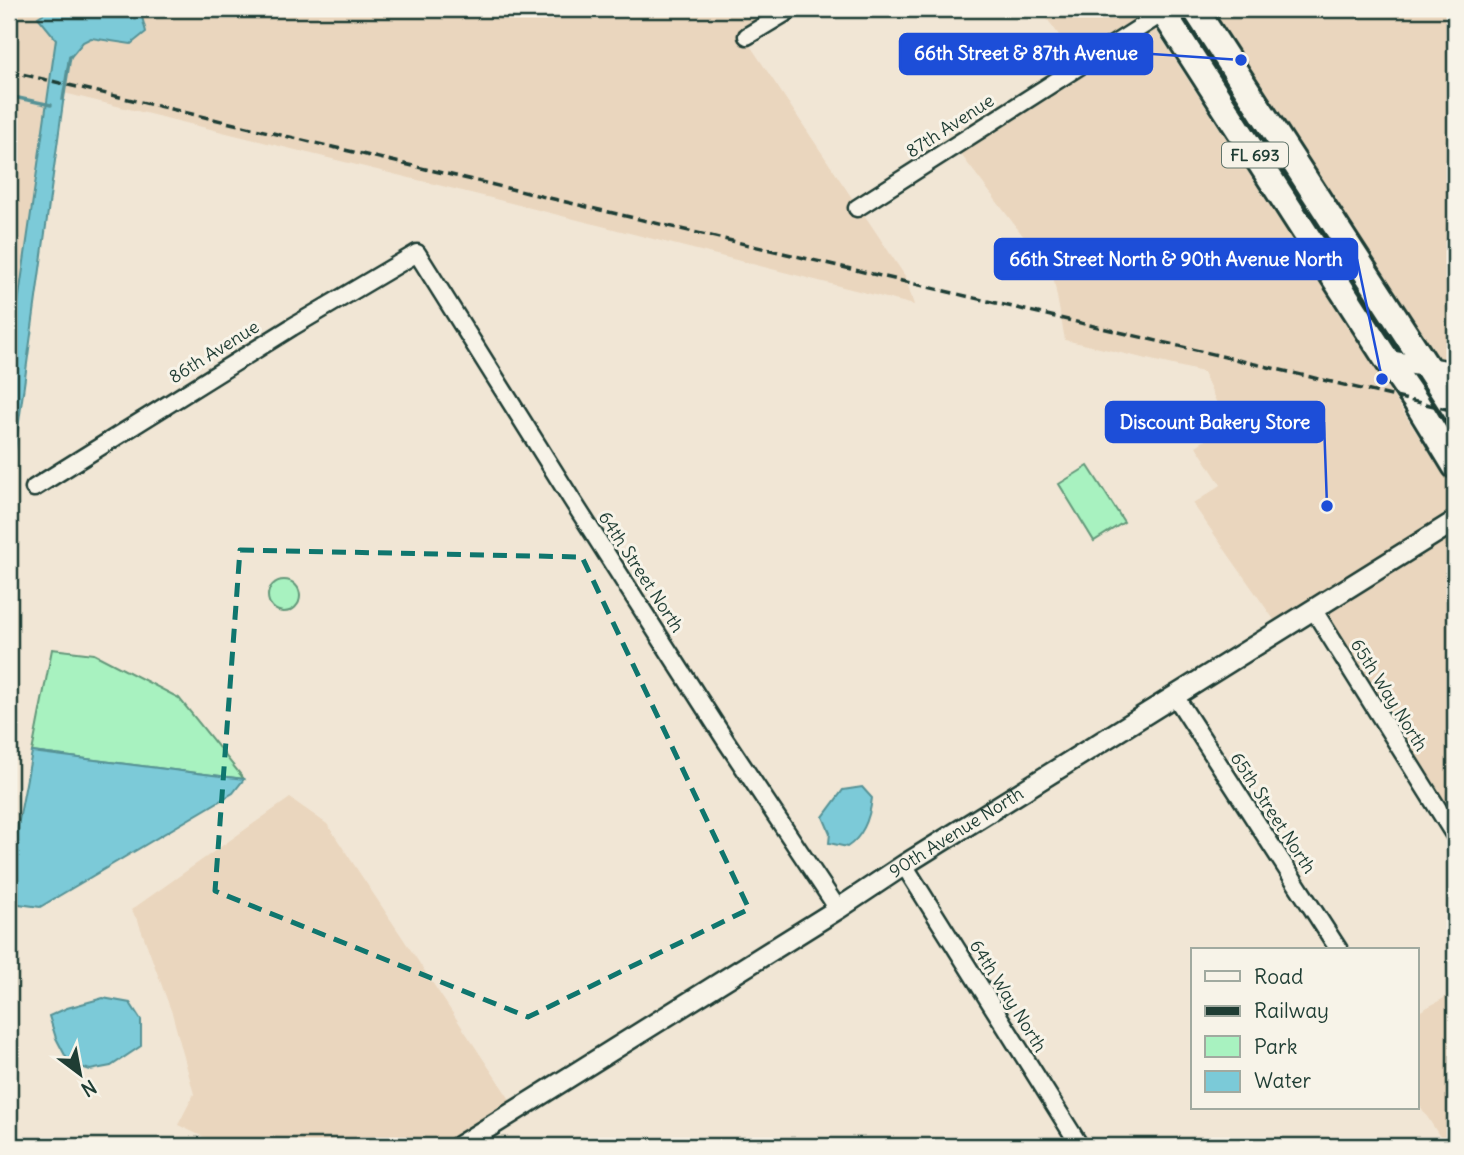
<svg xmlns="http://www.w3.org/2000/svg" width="1464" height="1155" font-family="Delius,sans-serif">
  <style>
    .built { fill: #ead6be }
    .green { fill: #a8f2c0; stroke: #64987a; stroke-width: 2 }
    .water { fill: #7bcad8; stroke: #569296; stroke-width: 2 }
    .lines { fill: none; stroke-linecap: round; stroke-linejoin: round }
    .stream { stroke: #569296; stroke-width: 3.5 }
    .minor-casing { stroke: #1f3d34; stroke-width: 21 }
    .tertiary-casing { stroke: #1f3d34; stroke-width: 24 }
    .primary-casing { stroke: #1f3d34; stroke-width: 30 }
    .minor { stroke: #f7f3e8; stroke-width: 16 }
    .tertiary { stroke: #f7f3e8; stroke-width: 19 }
    .primary { stroke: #f7f3e8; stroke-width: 24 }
    .rail { stroke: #1f3d34; stroke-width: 3.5; stroke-dasharray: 10 5; stroke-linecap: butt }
    .marked { fill: none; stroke: #0f766e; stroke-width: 5; stroke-dasharray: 14 9; stroke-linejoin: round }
    .labels { text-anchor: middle; stroke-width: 6; stroke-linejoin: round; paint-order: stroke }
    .shield { fill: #f7f3e8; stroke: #60746a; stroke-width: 2 }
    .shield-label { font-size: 16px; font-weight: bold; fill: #1f3d34 }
    .street-label { font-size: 18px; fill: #1f3d34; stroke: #f7f3e8 }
    .leader { fill: none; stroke: #1d4ed8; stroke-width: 2.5 }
    .callout-dot { fill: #1d4ed8; stroke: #f7f3e8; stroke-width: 2.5 }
    .callout { fill: #1d4ed8; stroke: #1d4ed8; stroke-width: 2.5 }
    .callout-label { font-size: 19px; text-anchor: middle; font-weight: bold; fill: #fff }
  </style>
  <rect width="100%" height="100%" fill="#f1e6d5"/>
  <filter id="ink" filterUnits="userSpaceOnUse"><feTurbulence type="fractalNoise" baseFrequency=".0143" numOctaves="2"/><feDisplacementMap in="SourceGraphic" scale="14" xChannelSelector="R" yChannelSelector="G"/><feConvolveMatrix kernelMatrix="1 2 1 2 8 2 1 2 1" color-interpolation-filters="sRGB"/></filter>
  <g filter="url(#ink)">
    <path class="built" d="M9 9H51L38 17 56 39 9 366Z
      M136 9H777L737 33 745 45 749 44 854 201 847 206 855 218 863 213 905 276 914 305 495 199 64 93 69 59 83 42 91 38 108 41 142 17Z
      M1040 9H1142L1146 15 1003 106 1075 57Z
      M1210 9H1455V365L1436 361Z
      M1154 27 1455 492V512L1277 624 1193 504 1221 485 1196 446 1227 426 1203 372 1065 340 1053 275 959 152Z
      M1455 530V824L1323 612Z
      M290 798 327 824 513 1104 444 1146H223L178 1125 194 1094 172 1013 138 921 131 910Z
      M1455 992V1146H1446L1417 1101V1013Z"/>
    <path class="green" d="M1088 466 1124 522 1094 541 1059 484Z
      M268 596a16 16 0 1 1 32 0a16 16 0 1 1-32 0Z
      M52 649 94 654 179 698 244 779 32 752Z"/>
    <path class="water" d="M51 9H136L142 17 146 32 131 44 91 38 83 42 69 59 9 494V366L56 39 38 17Z
      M32 752 244 779 233 793 40 907 12 903 9 888 11 862Z
      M862 787 872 798C870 817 864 836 847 847L829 843 830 833 823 817 843 790Z
      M103 998 130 1003 141 1020V1046L111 1066 90 1070 69 1063 56 1038 49 1016 67 1008Z"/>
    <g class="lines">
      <path class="stream" d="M9 96 51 105
        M63 100 70 56"/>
      <defs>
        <path id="minor" d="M747 36 792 9
          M857 208 1169 9
          M34 488 292 327 417 253 572 500 726 741 838 909
          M1313 609 1455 836
          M1175 696 1339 950
          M904 865 1080 1146"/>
        <g id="tertiary">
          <path d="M1387 360 1455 372"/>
          <path id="s1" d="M459 1146 838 909 904 865 1455 521"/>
        </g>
        <path id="primary" d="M1161 9 1387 360 1416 402 1455 466
          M1195 9 1455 410"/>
      </defs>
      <use href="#minor" class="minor-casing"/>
      <use href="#tertiary" class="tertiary-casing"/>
      <use href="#primary" class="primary-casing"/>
      <use href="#minor" class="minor"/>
      <use href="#tertiary" class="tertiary"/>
      <use href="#primary" class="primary"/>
      <path class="rail" d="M9 71 1455 411"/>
    </g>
  </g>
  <path class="marked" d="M240 550 582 557 749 909 528 1017 215 891Z"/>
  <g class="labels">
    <rect class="shield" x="1222" y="142.5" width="66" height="25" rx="5"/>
    <g class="shield-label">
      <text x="1255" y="161">FL 693</text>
    </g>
    <g class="street-label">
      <text transform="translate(950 126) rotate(-33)" y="6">87th Avenue</text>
      <text transform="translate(214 352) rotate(-32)" y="6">86th Avenue</text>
      <text transform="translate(641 572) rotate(57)" y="6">64th Street North</text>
      <text transform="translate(1389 695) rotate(58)" y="6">65th Way North</text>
      <text transform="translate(1273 813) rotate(57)" y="6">65th Street North</text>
      <text dy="6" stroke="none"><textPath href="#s1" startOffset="588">90th Avenue North</textPath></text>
      <text transform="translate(1008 996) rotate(58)" y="6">64th Way North</text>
    </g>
  </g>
  <path class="leader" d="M1241 60L1152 54M1382 379L1357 259M1327 506L1324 422"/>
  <g class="callout-dot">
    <circle cx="1241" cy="60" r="7"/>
    <circle cx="1382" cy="379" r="7"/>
    <circle cx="1327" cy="506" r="7"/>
  </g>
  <g class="callout">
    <rect x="900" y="34" width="252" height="40" rx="7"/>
    <rect x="995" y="239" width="362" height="40" rx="7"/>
    <rect x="1106" y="402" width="218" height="40" rx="7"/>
  </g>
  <g class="callout-label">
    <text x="1026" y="60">66th Street &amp; 87th Avenue</text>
    <text x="1176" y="266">66th Street North &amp; 90th Avenue North</text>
    <text x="1215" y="429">Discount Bakery Store</text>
  </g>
  <rect width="1464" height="1155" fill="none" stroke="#f7f3e8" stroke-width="35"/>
  <rect x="18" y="18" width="1429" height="1120" fill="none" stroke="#1f3d34" stroke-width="2.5" filter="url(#ink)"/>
  <rect x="1191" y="948" width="228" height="161" fill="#f7f3e8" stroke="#a1aaa0" stroke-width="2"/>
  <rect x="1205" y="971" width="35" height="10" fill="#f7f3e8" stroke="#a1aaa0" stroke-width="2"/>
  <text x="1254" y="984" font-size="21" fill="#1f3d34">Road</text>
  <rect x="1205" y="1006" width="35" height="10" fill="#1f3d34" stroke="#a1aaa0" stroke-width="2"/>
  <text x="1254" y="1018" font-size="21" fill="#1f3d34">Railway</text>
  <rect x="1205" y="1036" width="35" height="21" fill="#a8f2c0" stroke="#a1aaa0" stroke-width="2"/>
  <text x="1254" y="1054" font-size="21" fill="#1f3d34">Park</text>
  <rect x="1205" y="1071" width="35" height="21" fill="#7bcad8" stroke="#a1aaa0" stroke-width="2"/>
  <text x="1254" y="1088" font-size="21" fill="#1f3d34">Water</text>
  <g transform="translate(80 1074) rotate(148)" stroke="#f7f3e8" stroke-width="5" paint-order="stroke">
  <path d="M0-5L12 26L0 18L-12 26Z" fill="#1f3d34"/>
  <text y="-10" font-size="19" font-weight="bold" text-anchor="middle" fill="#1f3d34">N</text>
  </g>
</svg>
